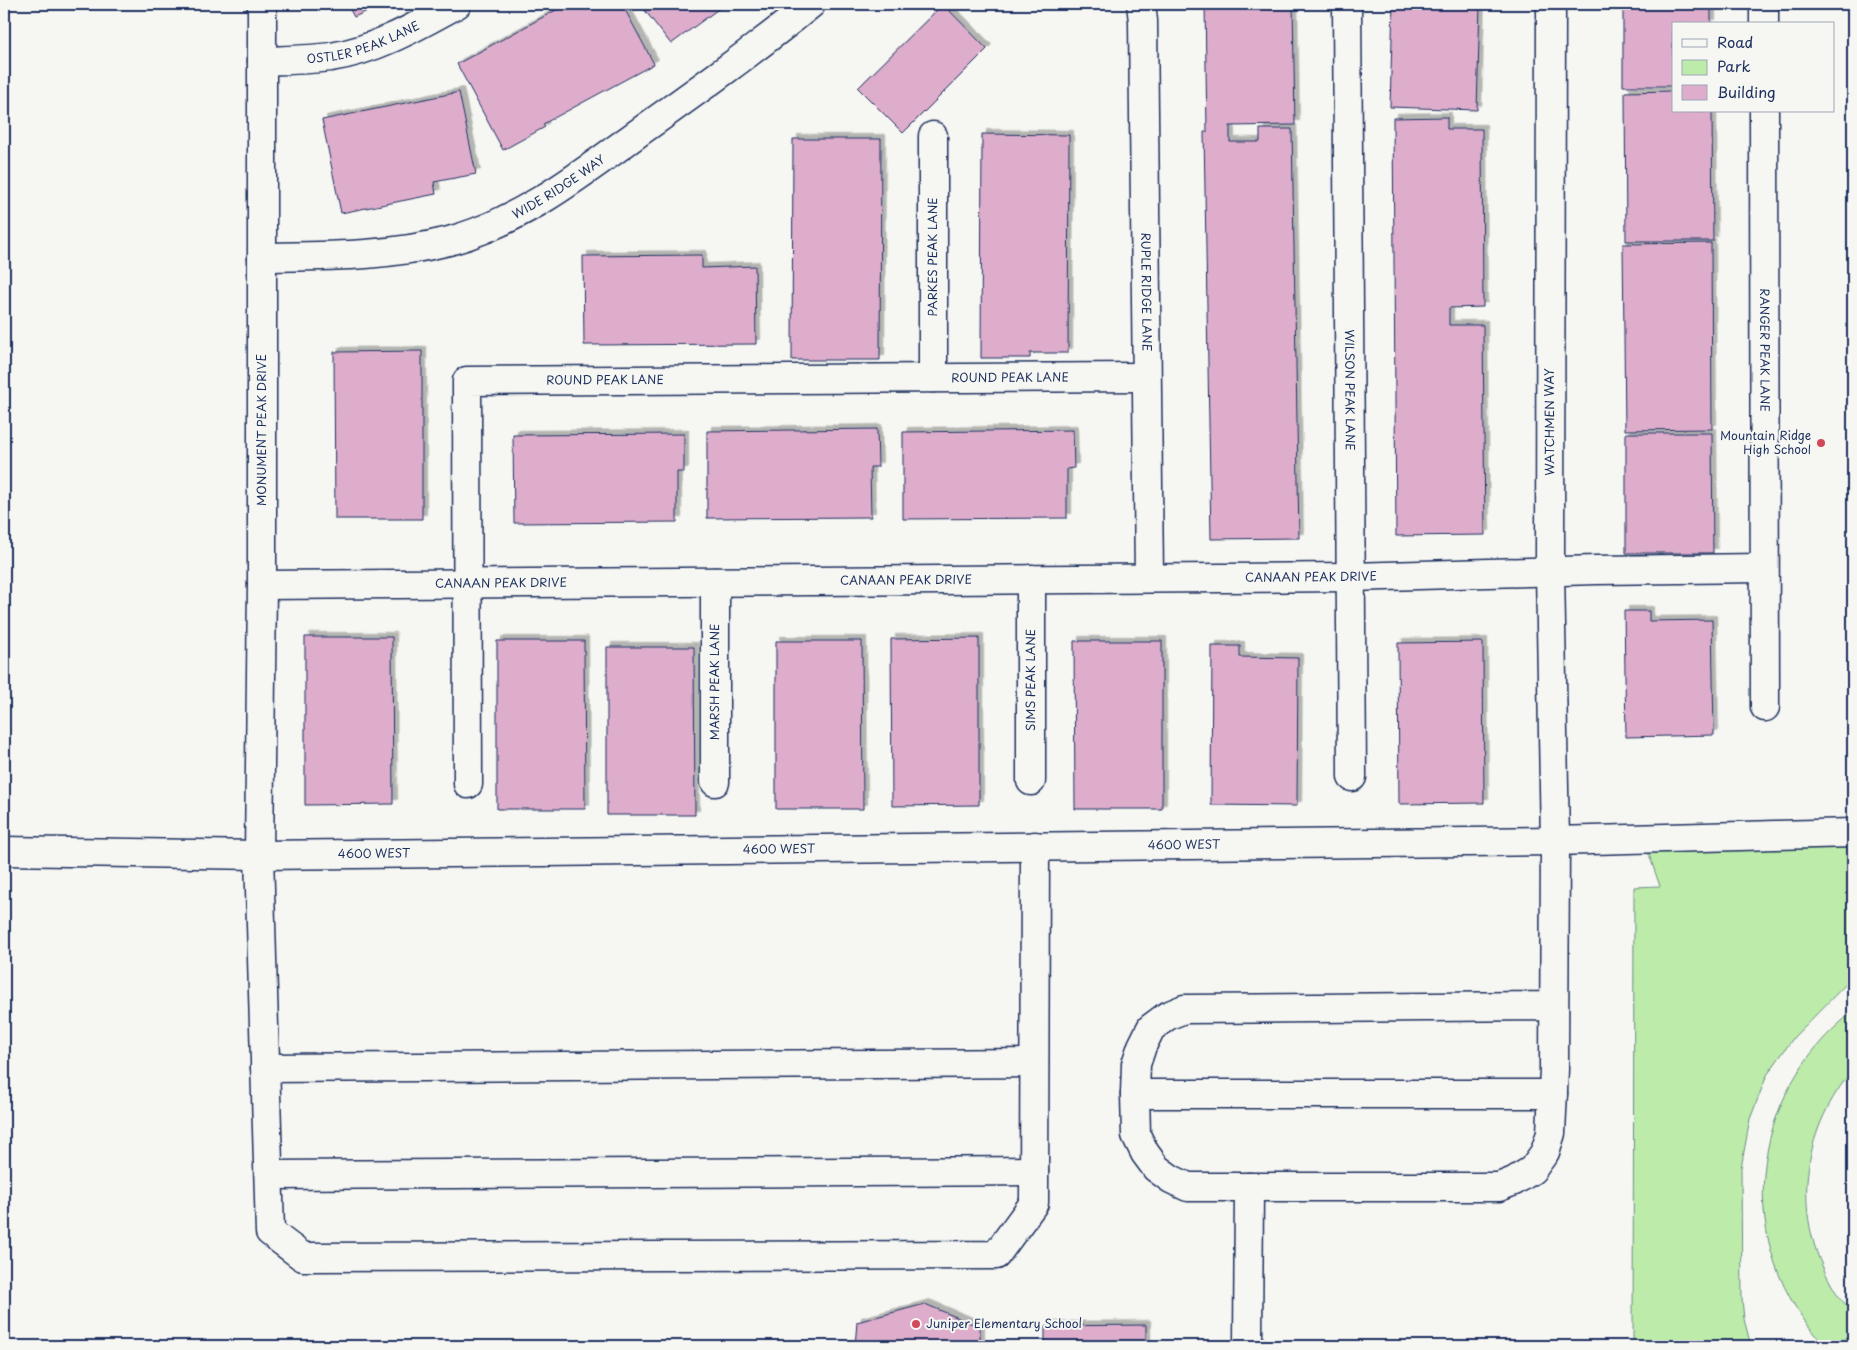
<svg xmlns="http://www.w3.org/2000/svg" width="1857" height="1350" font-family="'Playpen Sans',sans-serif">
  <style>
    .green { fill: #bcebaa; stroke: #6c8d84 }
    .building { fill: #deadcc; stroke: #1b2f5e; filter: url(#shadow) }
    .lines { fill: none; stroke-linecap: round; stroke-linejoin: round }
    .minor-casing { stroke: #1b2f5e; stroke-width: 31 }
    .minor { stroke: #f6f6f2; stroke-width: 28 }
    .poi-dot { fill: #d1495b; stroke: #f6f6f2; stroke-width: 2 }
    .labels { text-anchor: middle; stroke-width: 4; stroke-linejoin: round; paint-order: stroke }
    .street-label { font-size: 12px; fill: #1b2f5e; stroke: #f6f6f2 }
    .poi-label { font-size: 12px; fill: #1b2f5e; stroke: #f6f6f2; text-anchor: end }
  </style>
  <defs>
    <filter id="shadow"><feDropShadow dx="4.5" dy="-4.5" stdDeviation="0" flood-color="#0004"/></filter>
  </defs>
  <rect width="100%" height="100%" fill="#f6f6f2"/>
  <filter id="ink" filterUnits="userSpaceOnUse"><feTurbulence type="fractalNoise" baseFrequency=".02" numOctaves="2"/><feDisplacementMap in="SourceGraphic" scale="10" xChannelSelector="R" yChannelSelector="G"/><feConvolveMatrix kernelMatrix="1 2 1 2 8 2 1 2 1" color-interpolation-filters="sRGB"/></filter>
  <g filter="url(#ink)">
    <path class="green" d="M1853 848V977L1794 1037 1767 1075 1750 1119 1741 1168 1742 1299 1744 1319 1751 1346H1633L1634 887 1660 886 1647 849Z
      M1853 1012V1070C1805 1126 1792 1204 1825 1272 1829 1280 1834 1290 1840 1298 1844 1303 1849 1307 1852 1312 1855 1318 1853 1338 1853 1346H1826C1731 1249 1747 1093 1853 1012Z"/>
    <path class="building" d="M347 4H383L354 17Z
      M567 4H622L654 64 543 124 545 127 503 150 457 64Z
      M640 4H725L671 44Z
      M943 4 987 49 903 133 858 88Z
      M1205 4H1293L1295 125 1230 126V142H1260V129H1292L1299 538 1211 539 1204 132H1207Z
      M1393 4H1480L1477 110 1390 107Z
      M1623 4H1711V24H1673V86H1623Z
      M1673 91V111H1712L1713 241H1626L1625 92Z
      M459 92 476 174 434 182 436 194 341 213 322 120Z
      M1447 117V129H1482L1483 307 1449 308V325H1483L1485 535 1396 536 1393 118Z
      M982 134 1069 135 1068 353H1030V358H981Z
      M793 139H881L880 360H792Z
      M1711 243 1712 429 1625 430 1623 244Z
      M702 255V268L755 266 756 344 584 345 583 256Z
      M422 351V519H335L334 352Z
      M877 429 878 467H870L871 517 707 518V431Z
      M1073 430 1074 468 1067 469V518L903 519V432Z
      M1626 433H1712L1713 553H1626Z
      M684 434V472H677V522L514 523 513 435Z
      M1624 611H1649V621L1712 620 1714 735 1626 737Z
      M305 637H392L393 804 305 805Z
      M979 638V805L892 806 891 639Z
      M497 641H584L585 809H497Z
      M776 641H862L863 809H776Z
      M1074 641H1162V809H1075Z
      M1483 642 1484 803 1399 804 1398 643Z
      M1212 646H1240V657L1298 658 1297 806 1211 805Z
      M607 647H694L695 815H607Z
      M925 1304 980 1327V1346H855L857 1322Z
      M1146 1325V1346H1045V1326Z"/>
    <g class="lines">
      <defs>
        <g id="minor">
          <path d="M262 4V585L259 855 270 1232 303 1257 996 1255 1034 1203 1035 846"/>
          <path id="s1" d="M1141 4 1143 21 1149 578"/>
          <path id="s2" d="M1347 4 1352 777"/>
          <path d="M1551 4 1550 572 1555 841 1554 1069 1551 1133 1545 1152 1532 1170 1514 1181 1499 1187H1188L1171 1179 1156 1168 1145 1153 1136 1135 1135 1094 1136 1064 1142 1046 1151 1028 1167 1016 1184 1009 1554 1006"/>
          <path d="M1764 24V4"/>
          <path id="s3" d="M262 61C285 60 308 60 331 57 376 50 417 26 457 4"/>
          <path id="s4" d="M1764 111 1765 707"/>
          <path d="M933 136V378"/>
          <path id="s5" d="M262 257C325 256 387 257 449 241 523 221 584 172 645 128 701 88 757 48 811 4"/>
          <path d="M1031 579V781"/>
          <path d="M715 582V782"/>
          <path id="s6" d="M262 585 1351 577 1596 570 1764 568"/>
          <path id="s7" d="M468 784 467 381 1146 377"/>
          <path id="s8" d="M4 851 259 855 1555 841 1853 833"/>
          <path d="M265 1068 1034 1063"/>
          <path d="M1135 1094H1553"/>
          <path d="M269 1175 1034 1171"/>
          <path d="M1248 1346 1249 1187"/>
        </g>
      </defs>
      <use href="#minor" class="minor-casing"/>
      <use href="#minor" class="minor"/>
    </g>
  </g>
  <g class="poi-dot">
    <circle cx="1821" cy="443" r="5"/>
    <circle cx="916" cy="1324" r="5"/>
  </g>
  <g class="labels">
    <g class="street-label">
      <text dy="4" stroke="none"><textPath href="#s3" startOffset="104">OSTLER PEAK LANE</textPath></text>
      <text dy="4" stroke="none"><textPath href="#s5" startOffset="311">WIDE RIDGE WAY</textPath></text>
      <text transform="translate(933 257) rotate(-90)" y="4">PARKES PEAK LANE</text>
      <text dy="4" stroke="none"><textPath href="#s1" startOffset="288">RUPLE RIDGE LANE</textPath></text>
      <text dy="4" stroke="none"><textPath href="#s4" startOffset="239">RANGER PEAK LANE</textPath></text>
      <text dy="4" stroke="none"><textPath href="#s7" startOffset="946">ROUND PEAK LANE</textPath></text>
      <text dy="4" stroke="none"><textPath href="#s7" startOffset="541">ROUND PEAK LANE</textPath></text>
      <text dy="4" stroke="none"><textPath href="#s2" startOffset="386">WILSON PEAK LANE</textPath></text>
      <text transform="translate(1550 422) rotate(-90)" y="4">WATCHMEN WAY</text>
      <text transform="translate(262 430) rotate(-90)" y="4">MONUMENT PEAK DRIVE</text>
      <text dy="4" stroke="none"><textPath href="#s6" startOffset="1049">CANAAN PEAK DRIVE</textPath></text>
      <text dy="4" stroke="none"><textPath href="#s6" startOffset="644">CANAAN PEAK DRIVE</textPath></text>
      <text dy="4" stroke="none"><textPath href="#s6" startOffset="239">CANAAN PEAK DRIVE</textPath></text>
      <text transform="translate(1031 680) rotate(-90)" y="4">SIMS PEAK LANE</text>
      <text transform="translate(715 682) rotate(-90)" y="4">MARSH PEAK LANE</text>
      <text dy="4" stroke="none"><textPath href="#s8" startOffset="1180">4600 WEST</textPath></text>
      <text dy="4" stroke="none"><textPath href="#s8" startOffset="775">4600 WEST</textPath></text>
      <text dy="4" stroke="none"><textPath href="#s8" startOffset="370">4600 WEST</textPath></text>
    </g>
    <g class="poi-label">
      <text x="1811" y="440">Mountain Ridge<tspan x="1811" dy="14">High School</tspan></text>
      <text x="926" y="1328" text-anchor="start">Juniper Elementary School</text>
    </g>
  </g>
  <rect width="1857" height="1350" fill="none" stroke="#f6f6f2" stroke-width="20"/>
  <rect x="10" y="10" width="1837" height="1330" fill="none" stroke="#1b2f5e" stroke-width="2" filter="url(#ink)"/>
  <rect x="1672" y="22" width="162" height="90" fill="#f6f6f2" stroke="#9ea6b7"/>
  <rect x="1682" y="39" width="25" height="8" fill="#f6f6f2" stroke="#9ea6b7"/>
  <text x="1717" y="48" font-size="15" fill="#1b2f5e">Road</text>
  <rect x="1682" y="60" width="25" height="15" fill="#bcebaa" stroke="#9ea6b7"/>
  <text x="1717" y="72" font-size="15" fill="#1b2f5e">Park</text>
  <rect x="1682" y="85" width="25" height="15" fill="#deadcc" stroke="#9ea6b7"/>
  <text x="1717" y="98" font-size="15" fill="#1b2f5e">Building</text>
</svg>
